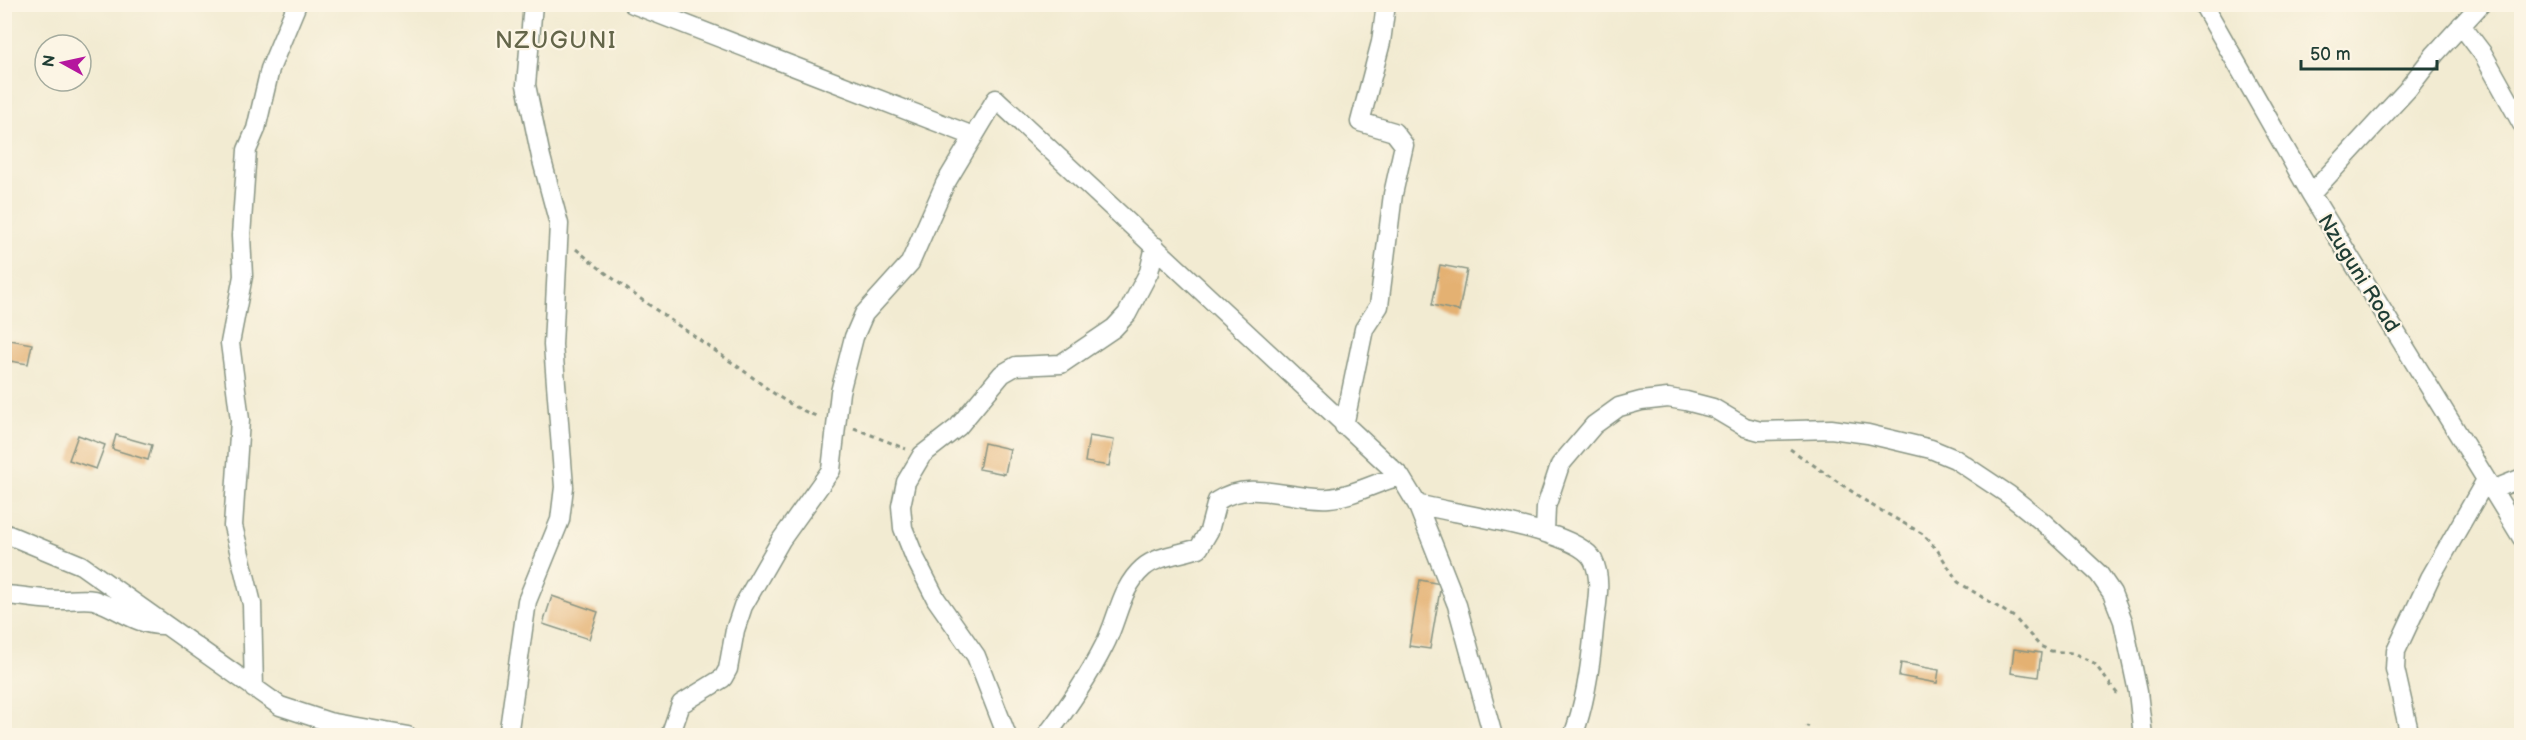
<svg xmlns="http://www.w3.org/2000/svg" width="2526" height="740" font-family="'Balsamiq Sans',sans-serif">
  <style>
    .building { fill: #e4b172 }
    .lines { fill: none; stroke-linecap: round; stroke-linejoin: round }
    .minor-casing { stroke: #889483; stroke-width: 21 }
    .path { stroke: #889483; stroke-width: 3; stroke-dasharray: 4.5 4.5; stroke-linecap: butt }
    .minor { stroke: #fff; stroke-width: 18 }
    .labels { text-anchor: middle; stroke-width: 4.5; stroke-linejoin: round; paint-order: stroke }
    .street-label { font-size: 21px; fill: #1f3d34; stroke: #fcf5e5 }
    .quarter-label { font-size: 24px; letter-spacing: 1.5px; fill: #64664a; stroke: #fcf5e5 }
  </style>
  <rect width="100%" height="100%" fill="#fcf5e5"/>
  <filter id="ink" filterUnits="userSpaceOnUse"><feTurbulence type="fractalNoise" baseFrequency=".0167" numOctaves="2"/><feDisplacementMap in="SourceGraphic" scale="12" xChannelSelector="R" yChannelSelector="G"/><feConvolveMatrix kernelMatrix="1 2 1 2 8 2 1 2 1" color-interpolation-filters="sRGB"/></filter>
  <filter id="wash" filterUnits="userSpaceOnUse"><feTurbulence type="fractalNoise" baseFrequency=".008" numOctaves="4" result="noise"/><feDisplacementMap in="SourceGraphic" scale="24" xChannelSelector="R" yChannelSelector="G"/><feGaussianBlur stdDeviation="1.35" result="paint"/><feColorMatrix in="noise" values="0 0 0 0 0 0 0 0 0 0 0 0 0 0 0 0 0 1.4 0 .05"/><feComposite in="paint" operator="in"/></filter>
  <g filter="url(#wash)">
    <rect width="100%" height="100%" fill="#f2ebd2"/>
    <g id="blocks">
      <path class="building" d="M1440 265 1467 270 1459 311 1432 305Z
        M5 339 32 344 28 364 4 360Z
        M78 435 105 445 96 469 69 460Z
        M116 435 152 445 148 460 112 449Z
        M1089 436 1114 440 1109 466 1085 462Z
        M984 443 1010 449 1005 474 979 469Z
        M1420 580 1441 584 1430 649 1409 646Z
        M552 596 598 612 589 639 543 624Z
        M2014 649 2041 653 2038 677 2011 673Z
        M1901 663 1939 670 1937 683 1899 676Z"/>
    </g>
  </g>
  <g filter="url(#ink)">
    <use href="#blocks" fill-opacity="0" stroke="#889483" stroke-width="1.5"/>
    <g class="lines">
      <defs>
        <path id="minor" d="M633 4 973 136
          M2203 4 2311 194 2522 538
          M2461 25 2483 54 2522 124
          M2311 194 2407 90 2435 54 2481 4
          M1344 426 1364 329 1379 306 1393 194 1404 145 1394 132 1360 122 1381 42 1386 4
          M2492 490 2522 478
          M1417 504C1453 514 1577 529 1593 560 1603 580 1596 606 1594 628 1591 663 1586 702 1573 736
          M1545 532 1546 507 1560 465 1594 425 1619 407 1641 401 1668 398 1686 401 1713 408 1745 427 1760 431 1831 429 1868 434 1931 449 1955 459 2009 495 2044 523 2099 574 2112 593 2123 621 2138 692 2143 736
          M4 533 81 565 280 706 329 722 408 736
          M4 595C25 596 46 601 66 600 76 600 84 598 94 600 119 608 137 626 164 625
          M254 689 252 604 233 526 240 420 230 343 243 276 241 236 247 150 256 129 270 69 297 4
          M508 736 527 601 560 520 564 487 553 345 559 224 541 157 526 85 533 4
          M670 736 681 704 723 678 728 669 735 630 743 606 781 540 831 470 840 392 854 337 864 314 910 263 945 184 996 99 1400 476 1417 504 1457 605 1493 736
          M1007 736 976 656 936 599 915 558 903 528 901 506 906 482 922 455 958 427 1002 374 1016 366 1061 364 1114 328 1127 314 1149 272 1155 246
          M1046 736C1068 707 1088 678 1104 646 1118 620 1120 588 1143 568 1156 556 1182 554 1199 548L1209 531 1217 501C1251 478 1292 501 1329 498 1353 496 1376 482 1400 476
          M2410 736 2395 669 2396 651 2430 578 2486 480"/>
      </defs>
      <use href="#minor" class="minor-casing"/>
      <path class="path" d="M576 249C627 292 683 328 737 366 768 388 783 404 819 417
        M854 428 906 449
        M1790 449 1873 506 1923 534 1938 551 1958 582 2014 617 2040 646 2051 651 2073 653 2094 663 2119 696
        M1804 736 1808 725"/>
      <use href="#minor" class="minor"/>
    </g>
  </g>
  <g class="labels">
    <g class="street-label">
      <text transform="translate(2359 273) rotate(58)" y="7">Nzuguni Road</text>
    </g>
    <g class="quarter-label">
      <text x="556" y="48">NZUGUNI</text>
    </g>
  </g>
  <rect width="2526" height="740" fill="none" stroke="#fcf5e5" stroke-width="24"/>
  <g transform="translate(63 63) rotate(278)"><circle r="28" fill="#fcf5e5" stroke="#a4ab9e" stroke-width="1.5"/>
  <path d="M0-4.5L10 22L0 15L-10 22Z" fill="#b5179e"/>
  <text y="-9" font-size="16" font-weight="bold" text-anchor="middle" fill="#1f3d34">N</text>
  </g>
  <path d="M2301 60v9h136v-9" fill="none" stroke="#1f3d34" stroke-width="3"/>
  <text x="2310" y="60" font-size="18" fill="#1f3d34" stroke="#fcf5e5" stroke-width="4.5" paint-order="stroke">50 m</text>
</svg>
